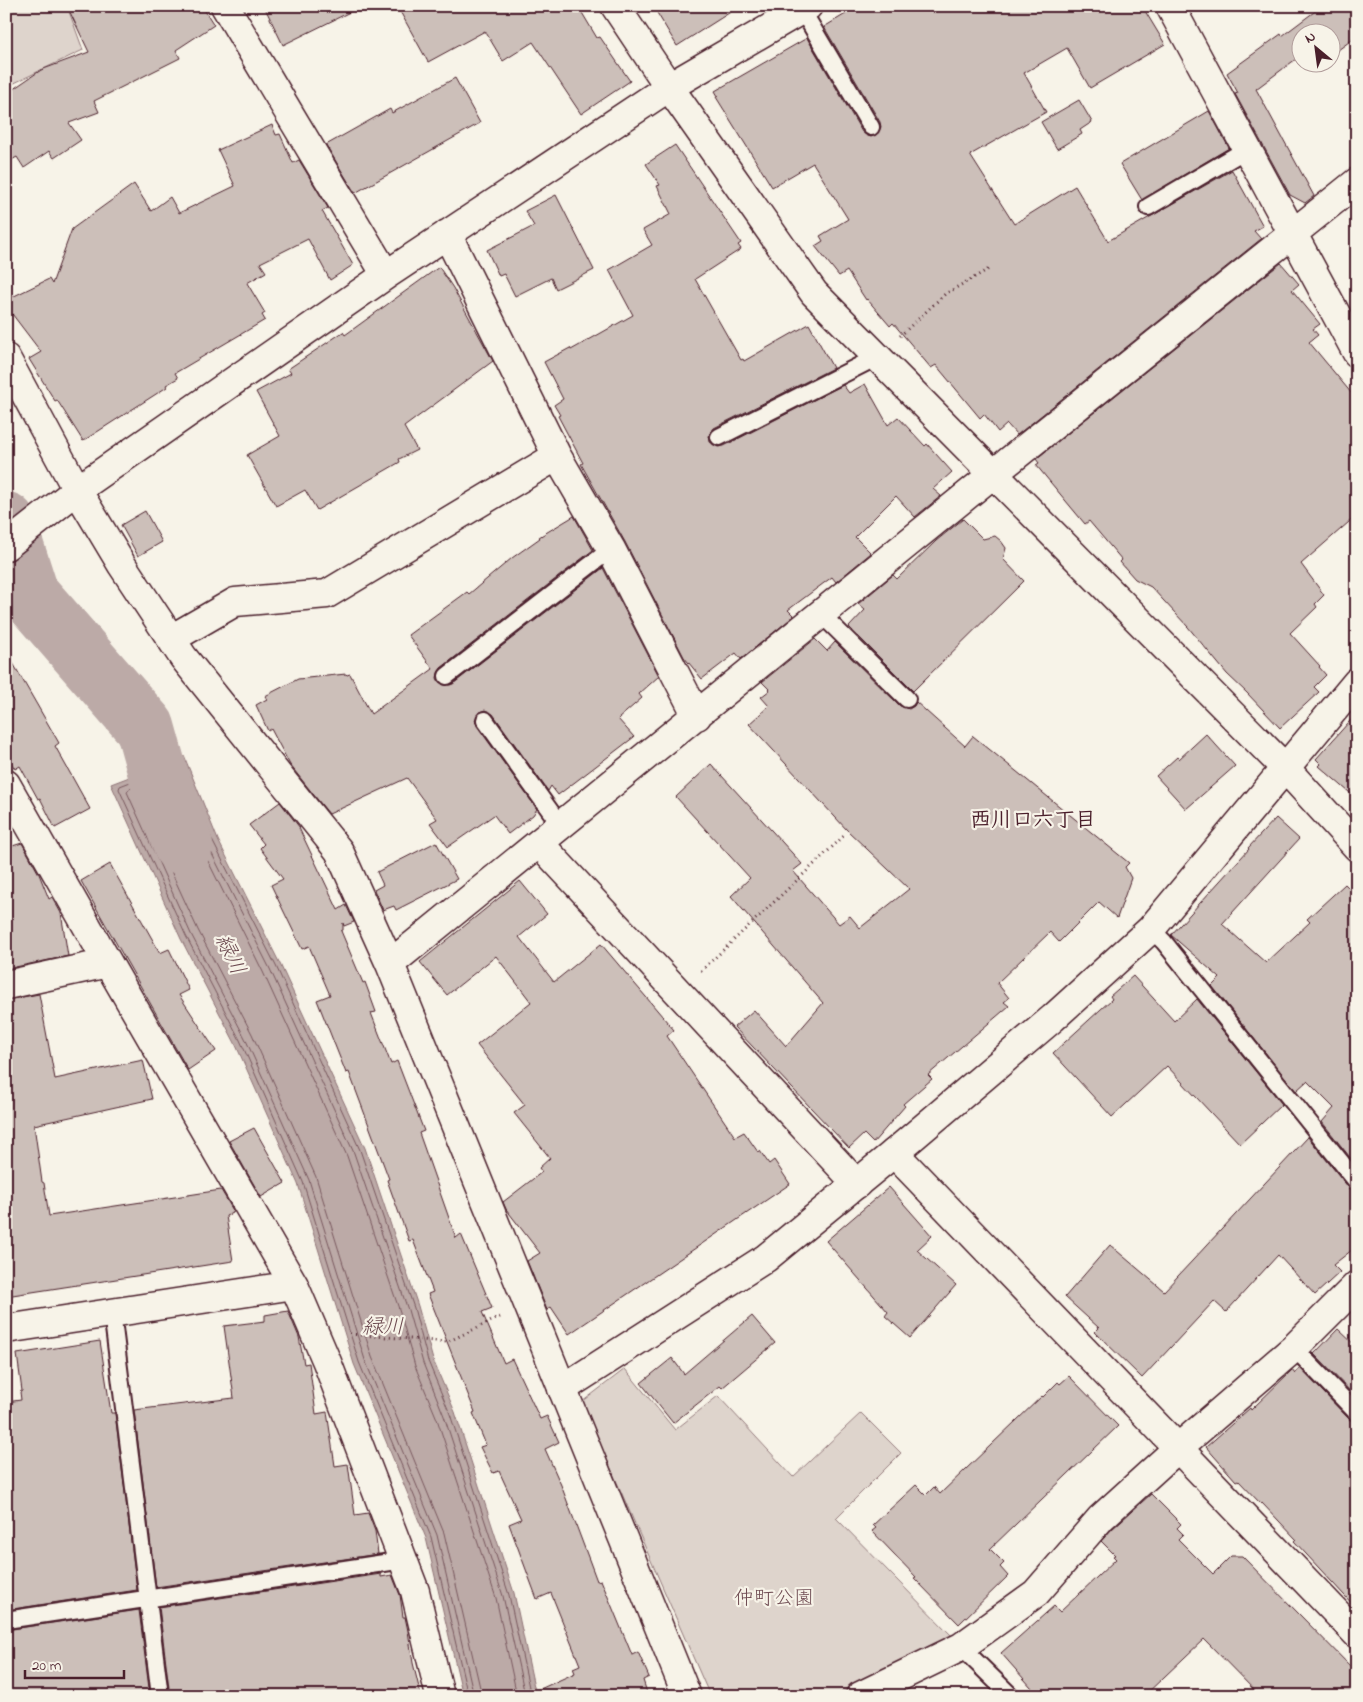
<svg xmlns="http://www.w3.org/2000/svg" width="1363" height="1702" font-family="'Indie Flower','Klee One',sans-serif">
  <style>
    .green { fill: #ded4cc; stroke: #947a7c }
    .water { fill: #bcaaa7; stroke: #8e7275 }
    .lines { fill: none; stroke-linecap: round; stroke-linejoin: round }
    .shore { stroke: #78575d; stroke-width: 1 }
    .river { stroke: #bcaaa7; stroke-width: 60 }
    .building { fill: #ccbfb9; stroke: #4a1f2b }
    .service-casing { stroke: #4a1f2b; stroke-width: 20 }
    .minor-casing { stroke: #4a1f2b; stroke-width: 31 }
    .tertiary-casing { stroke: #4a1f2b; stroke-width: 31 }
    .path { stroke: #4a1f2b; stroke-width: 3; stroke-dasharray: 1 4; stroke-linecap: butt }
    .service { stroke: #f7f3e8; stroke-width: 16 }
    .minor { stroke: #f7f3e8; stroke-width: 28 }
    .tertiary { stroke: #f7f3e8; stroke-width: 28 }
    .labels { text-anchor: middle; stroke-width: 4.5; stroke-linejoin: round; paint-order: stroke }
    .park-label { font-size: 20px; fill: #6f4c53; stroke: #f7f3e8 }
    .neighbourhood-label { font-size: 21px; font-weight: bold; fill: #4a1f2b; stroke: #f7f3e8 }
    .water-label { font-size: 21px; font-style: italic; fill: #6c4950; stroke: #f7f3e8 }
  </style>
  <rect width="100%" height="100%" fill="#f7f3e8"/>
  <filter id="ink" filterUnits="userSpaceOnUse"><feTurbulence type="fractalNoise" baseFrequency=".02" numOctaves="2"/><feDisplacementMap in="SourceGraphic" scale="10" xChannelSelector="R" yChannelSelector="G"/><feConvolveMatrix kernelMatrix="1 2 1 2 8 2 1 2 1" color-interpolation-filters="sRGB"/></filter>
  <g filter="url(#ink)">
    <path class="green" d="M6 6H67L83 50 6 87Z
      M625 1369 675 1430 718 1396 793 1477 861 1413 901 1453 836 1518 953 1637 834 1696H710L582 1402Z"/>
    <path class="water" d="M184 756 218 840 280 964 365 1148 418 1306 433 1360 455 1412 514 1593 536 1696H463L426 1538 354 1364 298 1184 235 1043 181 939 111 784Z"/>
    <g class="lines">
      <path class="shore" d="M468 1696 431 1537 359 1362 303 1182 240 1040 186 936 119 789 120 786 179 763 182 764 213 842 276 966 360 1150 414 1308 428 1361 450 1414 509 1595 530 1692
        M474 1696 437 1535 365 1360 309 1180 245 1038 191 934 127 792 129 789 176 771 179 773 207 844 270 969 354 1153 408 1310 423 1363 444 1416 503 1596 525 1695
        M482 1696 444 1533 372 1357 316 1177 252 1034 198 930 137 797 139 794 171 781 174 782 201 847 263 972 347 1156 400 1312 415 1366 437 1419 496 1598 517 1696"/>
      <path class="river" d="M6 522 29 594 145 727 164 795 183 845"/>
    </g>
    <path class="building" d="M67 6H202L214 25 176 50 180 58 94 101 99 112 69 123 81 140 54 158 49 151 24 168 17 157 6 163V94L41 70 89 52Z
      M264 6H362L283 45Z
      M397 6H578L597 38 600 37 630 81 581 114 533 42 503 61 485 31 428 62Z
      M653 6H740L677 46Z
      M859 6H1142L1165 44 1090 88 1067 48 1024 73 1046 112 970 155 1014 224 1075 186 1108 241 1232 170 1263 226 1254 231 1261 239 1017 435 1007 424 998 432 984 414 980 418 936 365 931 368 893 323 890 326 867 299 866 300 847 271 839 276 815 246 823 241 820 236 848 219 813 163 772 187 716 97 718 96 715 91 807 38 862 132 866 135 871 137 876 135 881 127 880 122 824 27Z
      M1322 6H1357V36L1330 56V32H1300V56L1256 89 1314 196 1305 203 1290 195 1235 94 1238 93 1227 73 1281 34 1282 36Z
      M455 78 480 123 355 193 326 145 390 109 392 113Z
      M1079 100 1092 122 1080 130 1082 134 1057 149 1041 122Z
      M1209 111 1229 148 1142 200 1120 164Z
      M272 125 276 135 280 134 293 163 299 160 328 208 322 211 353 265 330 280 308 239 260 263 266 272 247 283 265 313 262 315 265 320 175 373 178 378 166 385 167 387 83 441 57 400 55 401 29 359 41 352 6 306V300L49 279 52 284 72 229 134 184 151 211 170 197 179 213 235 186 218 150Z
      M675 145 741 243 738 245 741 249 695 279 741 360 743 359 744 361 809 324 833 368 714 428 709 436 710 442 718 447 724 446 843 385 849 393 865 384 888 425 898 417 925 446 927 444 952 472 933 489 941 496 915 517 896 496 855 537 871 553 836 582 832 577 788 610 794 616 741 659 736 653 702 679 684 657 625 542 581 464 583 463 558 416 560 415 554 405 563 399 544 362 570 348 571 350 633 315 609 270 652 245 643 230 671 214 657 186 660 185 646 164Z
      M556 195 594 270 556 289 551 278 515 296 504 274 499 276 487 250 534 226 525 211Z
      M1281 263 1299 284 1292 290 1320 324 1313 329 1318 335 1309 342 1357 400V515L1301 564 1324 595 1315 604 1317 607 1290 633 1320 666 1319 667 1326 675 1314 687 1319 692 1280 728 1247 693 1227 674 1188 627 1151 587 1135 579 1120 562 1122 560 1089 521 1085 524 1036 465 1039 463 1036 459Z
      M439 267 453 288 493 361 404 427 417 450 399 459 400 462 317 510 305 490 276 506 247 455 280 436 256 392 291 373 288 369 343 332 345 335Z
      M145 511 162 542 138 556 121 525Z
      M574 516 593 550 441 668 438 673 437 678 439 682 444 685 453 684 603 568 659 676 639 694 642 698 618 719 634 737 558 795 551 786 548 791 493 714 485 710 479 712 475 720 477 726 537 809 533 815 508 834 494 815 448 847 430 823 437 819 407 778 329 814 290 765 271 729 268 731 256 705 267 699 265 696 298 679 346 674 347 675 350 674 371 714 433 669 408 635 467 592 469 594 512 558 540 538 539 537Z
      M963 519 983 539 995 536 1001 541 1006 548 1003 559 1024 581 913 691 849 627 865 610 858 604 893 575 897 579 898 578 936 541Z
      M815 639 827 651 835 642 900 706 909 709 914 706 916 702 965 746 973 736 1129 863 1125 867 1131 878 1117 918 1099 902 1059 942 1050 932 997 983 1009 998 1004 1002 1009 1006 928 1075 932 1079 903 1104 905 1106 873 1143 864 1134 849 1148 734 1027 754 1010 786 1046 823 1003 731 896 750 878 676 797 711 764 802 864 793 871 839 924 850 916 860 928 909 889 847 830 749 724 769 706 761 697 770 690 762 682Z
      M6 651 59 743 55 746 90 809 55 828 40 798 38 799 20 766 15 769 6 754Z
      M1357 713V799L1319 766 1321 764 1316 759Z
      M1206 734 1235 766 1186 809 1156 776 1177 757 1179 759Z
      M280 802 300 828H299L338 910 346 905 354 922 344 926 343 923V930L341 931 363 983 365 982 376 1012 371 1013 391 1064 397 1061 424 1131 419 1133 456 1238 461 1234 492 1308 482 1312 504 1363 512 1359 540 1419 547 1416 559 1442 545 1449 561 1485 597 1581 601 1580 632 1655 638 1652 649 1677 643 1680 648 1696H525L575 1673 573 1668 580 1665 551 1593 537 1599 509 1524 521 1519 499 1471 493 1473 480 1447 486 1445 473 1413 475 1412 428 1294 433 1292 413 1240 409 1241 387 1180 389 1179 349 1072 346 1073 317 1000 330 995 309 946 302 949 271 885 283 879 260 848 264 844 249 825Z
      M1276 818 1299 839 1222 924 1266 963 1310 922 1307 919 1345 884 1357 896V1166L1322 1122 1334 1108 1307 1081 1296 1091 1212 986 1220 978 1171 935 1249 849 1248 848Z
      M436 842 457 879 396 910 394 906 383 910 374 890 383 885 377 872Z
      M22 843 39 874 49 899 52 897 61 913 68 956 6 969V848Z
      M110 864 160 953 169 949 189 990 179 995 216 1051 188 1070 81 881Z
      M520 881 547 914 519 937 554 982 601 944 674 1030 667 1036 735 1137 744 1132 758 1152 760 1151 769 1164 774 1160 790 1184 569 1334 551 1307 547 1310 527 1261 540 1253 506 1209 503 1202 542 1172 539 1168 550 1158 514 1113 525 1105 477 1045 531 1002 496 956 447 995 420 962Z
      M1133 976 1174 1021 1197 999 1282 1104 1240 1144 1167 1066 1112 1117 1053 1053 1112 999 1110 996Z
      M39 994 55 1079 143 1060 152 1099 34 1125 42 1182 44 1183 49 1216 221 1190 234 1212 226 1216 233 1261 6 1296V1000Z
      M254 1128 285 1183 261 1197 229 1141Z
      M1308 1137 1349 1188 1357 1192V1246L1333 1265 1340 1272 1315 1295 1278 1255 1226 1312 1214 1301 1142 1378 1095 1332 1099 1328 1065 1297 1110 1245 1164 1291Z
      M889 1187 932 1236 917 1250 956 1285 910 1338 885 1316 888 1312 826 1241Z
      M288 1311 299 1337 304 1364 309 1363 316 1414 327 1412 335 1466 348 1464 355 1515 368 1513 375 1531 378 1554 156 1587 134 1410 234 1398 224 1326 265 1321V1315Z
      M752 1316 775 1343 722 1388 720 1386 673 1423 641 1383 672 1358 684 1374Z
      M1338 1329 1357 1347V1398L1314 1354Z
      M100 1341 111 1413H115L137 1590 6 1610V1402L21 1400 20 1392 22 1391 17 1354Z
      M1300 1368 1350 1420 1357 1423V1609L1294 1541 1296 1539 1262 1503 1261 1504 1238 1480 1236 1481 1206 1447 1250 1408 1251 1410 1292 1370 1295 1374Z
      M1069 1376 1118 1426 990 1549 1004 1563 1000 1567 1008 1576 959 1624 914 1578 916 1577 872 1531 876 1528 873 1525 916 1485 926 1495 934 1487 940 1494 1042 1396 1043 1397 1058 1382 1060 1384Z
      M1151 1494 1181 1524 1177 1528 1183 1534 1178 1539 1213 1574 1231 1556H1242L1357 1673V1696H1260L1204 1639 1144 1696H1039L1001 1653 1054 1606 1060 1612 1116 1559 1113 1556 1115 1555 1101 1541 1112 1529Z
      M381 1574V1577L392 1575 400 1595 403 1617H405L408 1631 413 1663 421 1696H170L159 1607Z
      M139 1610 150 1696H6V1630Z"/>
    <g class="lines">
      <defs>
        <path id="service" d="M802 10 871 127
          M1148 207 1247 149
          M719 437 877 357
          M821 614 907 699
          M447 676 611 549
          M485 720 561 826
          M1151 929 1164 942 1357 1182
          M112 1312 160 1696
          M1294 1348 1357 1413
          M6 1620 404 1560
          M961 1647 1011 1696"/>
        <path id="minor" d="M225 6 386 275
          M1170 6 1357 353
          M447 234 557 456 611 549 697 716
          M6 358 77 490 122 565 183 657 339 851 390 964 687 1696
          M6 546 77 490 386 275 669 87
          M171 639 235 602 327 594 557 456
          M6 784 108 963 294 1285 327 1362 415 1591 440 1696
          M539 843 857 1184
          M390 964 993 474 1357 182
          M6 985 108 963
          M894 1153 1357 1634
          M6 1329 294 1285
          M860 1696 961 1647 1036 1593 1101 1518 1178 1448 1294 1348 1357 1285"/>
        <path id="tertiary" d="M615 6 669 87 814 293 1285 768 1357 847
          M669 87 808 6
          M562 1389 766 1258 894 1153 1053 1018 1151 929 1357 682"/>
      </defs>
      <use href="#service" class="service-casing"/>
      <use href="#minor" class="minor-casing"/>
      <use href="#tertiary" class="tertiary-casing"/>
      <path class="path" d="M900 336 945 294 989 269
        M701 971 846 834
        M350 1334 447 1342 500 1317"/>
      <use href="#service" class="service"/>
      <use href="#minor" class="minor"/>
      <use href="#tertiary" class="tertiary"/>
    </g>
  </g>
  <g class="labels">
    <g class="park-label">
      <text x="774" y="1604">仲町公園</text>
    </g>
    <g class="neighbourhood-label">
      <text x="1033" y="826">西川口六丁目</text>
    </g>
    <g class="water-label">
      <text transform="translate(231 954) rotate(65)" y="7">緑川</text>
      <text x="383" y="1333">緑川</text>
    </g>
  </g>
  <rect width="1363" height="1702" fill="none" stroke="#f7f3e8" stroke-width="25"/>
  <rect x="12" y="12" width="1338" height="1677" fill="none" stroke="#4a1f2b" stroke-width="2" filter="url(#ink)"/>
  <g transform="translate(1316 48) rotate(331)"><circle r="24" fill="#f7f3e8" stroke="#b29e9c"/>
  <path d="M0-4L9 19L0 12L-9 19Z" fill="#4a1f2b"/>
  <text y="-8" font-size="14" font-weight="bold" text-anchor="middle" fill="#4a1f2b">N</text>
  </g>
  <path d="M25 1670v8h99v-8" fill="none" stroke="#4a1f2b" stroke-width="2.5"/>
  <text x="32" y="1670" font-size="15" fill="#4a1f2b" stroke="#f7f3e8" stroke-width="4" paint-order="stroke">20 m</text>
</svg>
